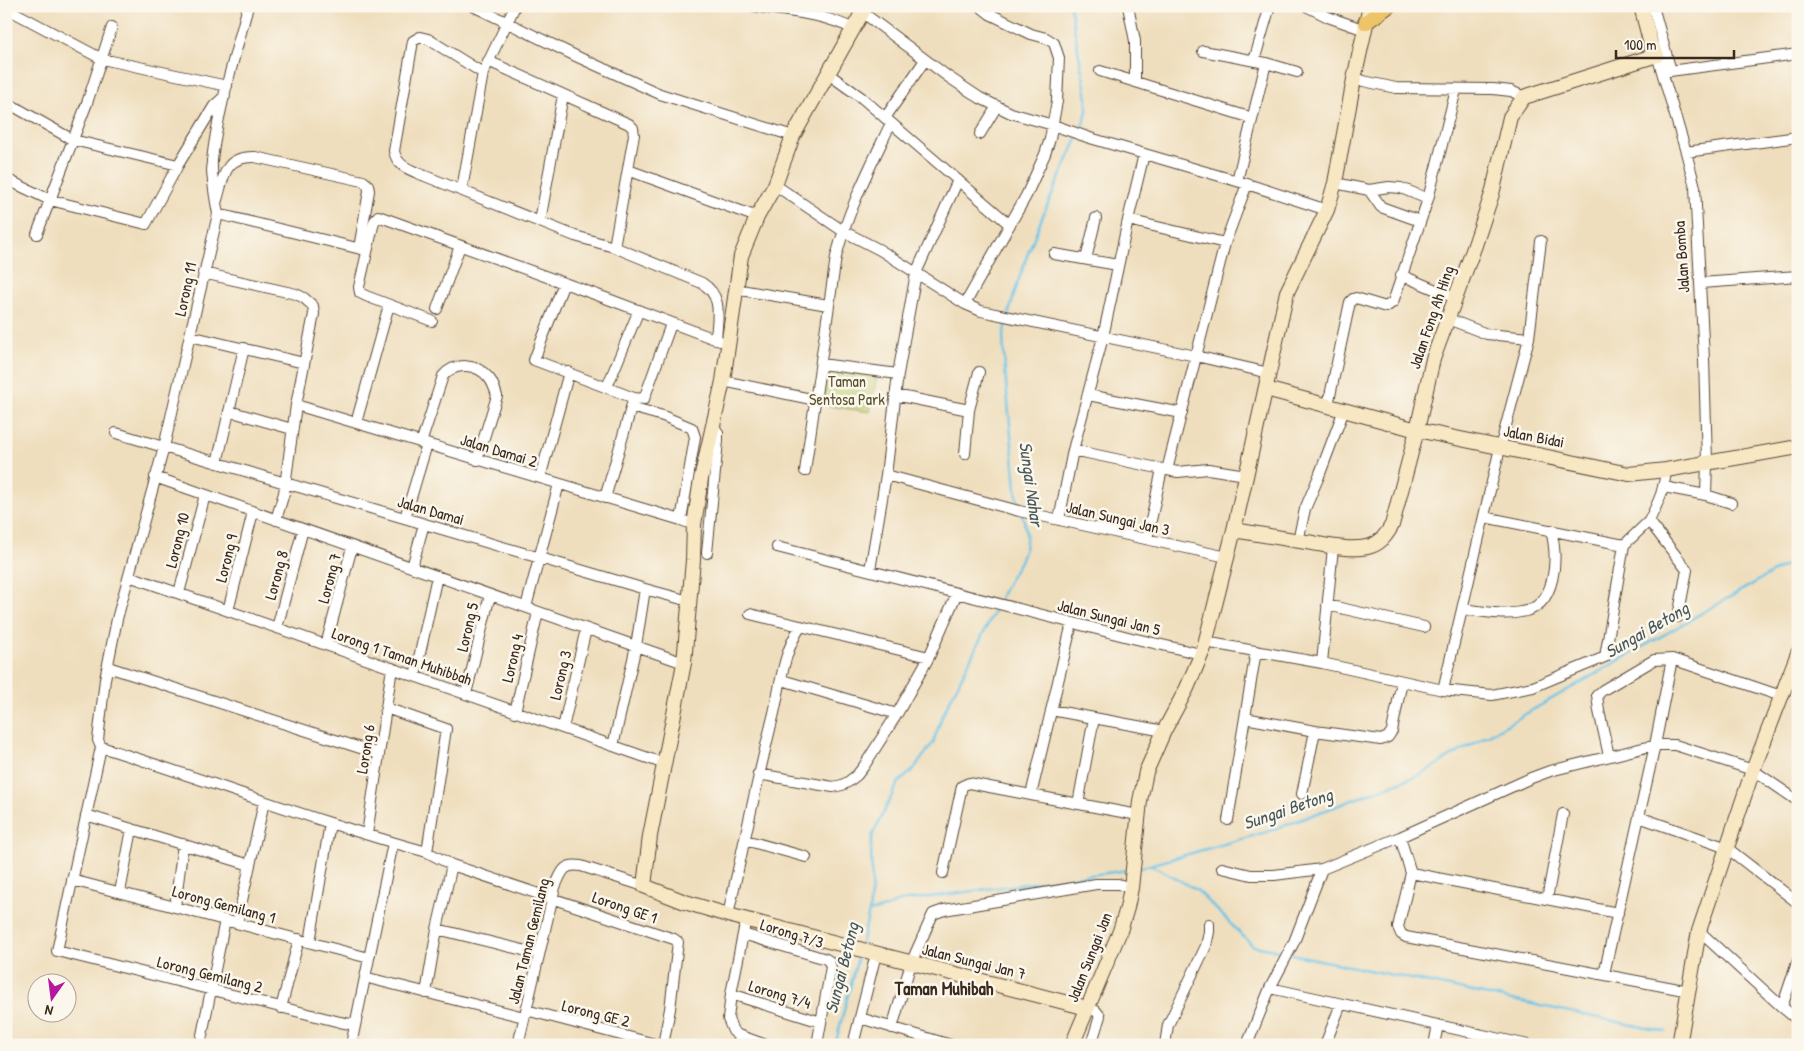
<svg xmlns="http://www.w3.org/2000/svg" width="1804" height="1051" font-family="'Patrick Hand',sans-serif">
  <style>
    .green { fill: #bbcc6e; stroke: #7b7b46 }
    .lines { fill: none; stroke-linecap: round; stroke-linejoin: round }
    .stream { stroke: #69c3e7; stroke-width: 2.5 }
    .street-casing { stroke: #564536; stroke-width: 12 }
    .secondary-casing { stroke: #564536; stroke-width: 16 }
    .primary-casing { stroke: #564536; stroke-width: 17 }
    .street { stroke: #fff; stroke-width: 10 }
    .secondary { stroke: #f8e7c3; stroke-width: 14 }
    .primary { stroke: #eec469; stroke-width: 15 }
    .labels { text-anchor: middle; stroke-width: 5; stroke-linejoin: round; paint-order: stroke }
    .street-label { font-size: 16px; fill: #3b2a1e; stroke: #fbf7ec }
    .park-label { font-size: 16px; fill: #5b5232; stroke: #fbf7ec }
    .water-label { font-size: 18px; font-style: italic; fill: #49585a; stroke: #fbf7ec }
    .neighbourhood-label { font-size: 18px; font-weight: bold; fill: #3b2a1e; stroke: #fbf7ec }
  </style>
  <rect width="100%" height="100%" fill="#fbf7ec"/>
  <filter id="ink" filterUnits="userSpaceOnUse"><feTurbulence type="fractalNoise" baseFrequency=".02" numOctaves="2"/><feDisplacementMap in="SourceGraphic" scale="10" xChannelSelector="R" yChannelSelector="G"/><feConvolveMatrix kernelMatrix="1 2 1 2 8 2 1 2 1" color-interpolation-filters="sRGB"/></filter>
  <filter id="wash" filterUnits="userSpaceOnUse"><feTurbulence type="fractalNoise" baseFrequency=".0096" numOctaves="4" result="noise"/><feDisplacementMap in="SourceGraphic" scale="20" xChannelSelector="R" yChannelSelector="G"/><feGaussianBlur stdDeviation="1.12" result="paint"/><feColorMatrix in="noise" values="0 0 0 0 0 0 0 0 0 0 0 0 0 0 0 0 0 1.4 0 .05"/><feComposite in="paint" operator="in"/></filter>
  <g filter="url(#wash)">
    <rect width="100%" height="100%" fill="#efdebd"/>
    <path class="green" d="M829 370 877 376 870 412 822 405Z"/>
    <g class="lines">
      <path class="stream" d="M1070 6 1087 98V112L1080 132
        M1009 313C1025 251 1052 194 1078 137
        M1008 318 1003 335 1005 372 1017 498 1021 509
        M999 601C1012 566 1036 556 1022 514
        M1151 865 1197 890 1253 946 1286 952
        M1139 868 1270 831 1419 775 1798 558
        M869 912 886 908 900 901 1128 870
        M861 945 869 912 872 886 871 845 873 834 898 783 913 770 933 743 942 716 997 606
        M1291 954 1666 1032
        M835 1045 859 953"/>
    </g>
  </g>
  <g filter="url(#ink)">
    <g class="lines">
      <defs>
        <path id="street" d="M248 6C235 57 218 108 212 160 211 178 215 197 218 214L164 447 117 619 105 679 98 740 101 747C210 781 317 822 427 852L452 865 674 939 678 942 670 1009 663 1045
          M473 6 580 58 660 94 793 136
          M754 6C788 12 823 13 853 29
          M1128 6 1135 41V81
          M1306 6 1328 17 1365 30
          M1653 6 1671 71
          M6 8 102 59 227 86
          M862 12 947 76 980 98 1011 113 1053 125 1090 138 1247 184 1327 210
          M1203 51 1266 63 1237 181
          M1657 55 1686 152 1695 187 1704 359 1707 462 1706 495 1664 487
          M488 61 629 124 633 128 634 135 614 247
          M1254 61 1270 6
          M1266 63 1297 72
          M1100 71 1252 118
          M1662 72 1798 54
          M483 73 428 39 420 37 413 41 394 151C397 167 411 170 425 176L575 236 614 247 702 283C724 297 717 317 716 340
          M827 73 862 98 1009 224
          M1354 79 1396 88 1493 89 1511 91 1524 97
          M6 102 73 140 178 165
          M885 118 925 60
          M980 134 997 106
          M1686 152 1798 137
          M628 170 757 217
          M6 179 50 200 146 224 178 165 214 106 225 96
          M1335 183 1369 190 1389 187 1401 188 1428 199
          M775 185 843 231 880 250 965 304 981 311 1196 356 1269 373
          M462 189 483 73 515 6
          M1369 190 1381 207 1420 221
          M217 200C224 176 224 156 255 157L363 181 368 185 369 191 359 248
          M218 214 365 250
          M1128 220 1225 243
          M540 221 563 95
          M37 234 87 103 112 27
          M1054 254 1118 265
          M1086 259 1096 218
          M203 273 296 294 304 298 313 306 314 314 296 405 284 493 276 520
          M1401 275 1455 298
          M564 283 534 360 634 398 644 399 671 324
          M1701 283 1798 276
          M735 289 828 305
          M965 304 1026 196 1045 154 1050 139 1057 101 1059 58 1054 43 1046 38 1031 34 990 14 980 6
          M437 309 460 246
          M1448 319 1487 334 1529 338
          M432 321 366 296 360 293 359 287 374 222 378 216 600 296 720 341
          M190 336 304 363
          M821 364 898 374
          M723 381 816 400
          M607 387 639 310
          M895 395 969 410 979 372
          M1088 395 1182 413
          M296 405 681 520 694 525
          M1328 405 1350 302 1353 299 1356 298 1386 307 1393 302 1428 199 1456 90
          M631 407 663 416 692 428 695 437 681 520
          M229 411 292 429
          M356 423 389 305
          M116 433 645 589 689 601
          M421 443 443 376C455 362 477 363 489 378 493 383 495 389 497 396L477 460
          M1073 450 1167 470 1178 472 1208 469 1246 475
          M965 454 969 410
          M217 463 244 348
          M1167 470 1225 243 1247 184
          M1666 470C1664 492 1658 502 1649 521L1687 570 1678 617
          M805 471 836 257C848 210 870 167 891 123
          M886 475 1019 511 1227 557
          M155 477 684 663
          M540 478 569 372
          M1706 495 1731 503
          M605 498 633 401
          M1484 517 1624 545
          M405 518 427 444
          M1059 520 1073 450 1103 337 1128 220 1144 154
          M1147 539 1162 469
          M1298 541 1305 509 1319 476 1344 410
          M777 547 1132 638 1201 654
          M707 553 718 441V433L714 426
          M412 567 424 524
          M870 570 886 475 898 374 916 273 958 180
          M129 576 665 764
          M179 593 205 495
          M1327 605 1424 627
          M526 607 559 484
          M1462 609C1481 611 1502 616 1521 612 1557 607 1558 558 1551 530
          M228 611 253 512
          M750 614 929 657
          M277 628 303 529
          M1205 642 1322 663 1443 690 1492 695 1533 687 1605 657 1624 545 1649 521
          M326 645 352 547
          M1322 663 1333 547
          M108 667 379 754
          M415 676 437 576
          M1788 679 1798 686
          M782 680 897 714
          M1443 690 1500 448 1529 338 1541 241
          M466 694 490 595
          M386 708 446 729 427 852
          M1051 710 1164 731
          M515 712 538 612
          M1245 718 1315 731 1381 740 1388 737 1392 731 1402 681
          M563 728 586 629
          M613 746 636 646 645 589
          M101 747 57 951 340 1022 350 1024 356 1021
          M1609 756 1599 711 1597 695 1603 690 1654 660 1672 659 1781 696
          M758 774 833 787 842 785 848 782 857 775 864 766 897 714 929 657 957 593
          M1302 794 1315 731
          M1031 795 1138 815
          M1078 804 1094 718
          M86 815 250 865
          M1639 817 1727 848 1798 903
          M1228 820 1256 651
          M367 834 392 668
          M1400 837 1411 873 1398 927 1401 934 1406 937 1689 991
          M745 840 806 857
          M1222 868 1251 875H1274L1322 869 1400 837 1531 778 1550 771 1655 745H1675L1753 770 1798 801
          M943 873 962 786 969 783 974 784 1031 795 1072 623
          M1411 873 1618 913
          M72 880 369 958
          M120 892 132 829
          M1547 899 1563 814
          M175 907 183 844
          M728 915C743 848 757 780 774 713 781 683 783 652 801 626
          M237 923 264 802
          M437 929 539 954
          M744 929 731 994 728 1019 733 1031 738 1035 766 1045
          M1699 931 1782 1007 1798 1020
          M743 934 826 959 829 961 831 967 817 1045
          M310 942 330 823
          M1604 974 1655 745 1672 659
          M372 979 524 1017
          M1270 988 1528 1045
          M426 993 437 929 452 865
          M731 994 821 1022
          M1782 1007 1798 960
          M281 1008 299 939
          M1087 1008 1096 1011 1100 1016 1091 1045
          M526 1010 659 1045
          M860 1018 951 1045
          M892 1028 911 963 933 914 944 910 1096 884H1118L1131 888
          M200 1045 225 920
          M351 1045 393 843
          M518 1045 555 887C562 872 563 863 581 866L644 886
          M853 1045 876 954
          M1165 1045 1168 1025 1206 946 1209 932V924
          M1247 1045 1270 988 1294 942 1322 869
          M1325 1045 1341 1004
          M1434 1045 1438 1025
          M1477 1045 1479 1034"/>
        <path id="secondary" d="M866 6 793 136 775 185 757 217 741 256 723 381 701 479 694 525 693 560 684 663 650 836 644 886 685 902 728 915 1087 1008
          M1641 6 1651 45 1657 55
          M1266 389 1417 430 1629 474 1666 470 1798 447
          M1234 530C1258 534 1282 538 1306 542 1326 545 1351 552 1371 546 1381 543 1387 534 1392 525L1417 430 1433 359 1475 245 1492 194 1510 117 1524 97 1657 55
          M1072 1045 1120 931 1127 908 1131 888 1140 801 1146 772 1164 731 1187 688 1204 648 1234 530 1287 292 1327 210 1335 183 1354 79 1370 6
          M1679 1045 1699 931 1753 770 1798 653"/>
        <path id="primary" d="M1366 22 1388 6"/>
      </defs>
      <use href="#street" class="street-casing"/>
      <use href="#secondary" class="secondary-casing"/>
      <use href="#primary" class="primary-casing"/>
      <use href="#street" class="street"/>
      <use href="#secondary" class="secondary"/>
      <use href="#primary" class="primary"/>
    </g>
  </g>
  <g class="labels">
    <g class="street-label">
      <text transform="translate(1681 257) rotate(-94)" y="6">Jalan Bomba</text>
      <text transform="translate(185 289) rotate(-78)" y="6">Lorong 11</text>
      <text transform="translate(1431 317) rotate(-71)" y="6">Jalan Fong Ah Hing</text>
      <text transform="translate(1534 436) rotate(11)" y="6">Jalan Bidai</text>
      <text transform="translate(499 450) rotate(17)" y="6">Jalan Damai 2</text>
      <text transform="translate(431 510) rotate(16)" y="6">Jalan Damai</text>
      <text transform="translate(1118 518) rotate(13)" y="6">Jalan Sungai Jan 3</text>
      <text transform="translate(177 540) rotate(-76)" y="6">Lorong 10</text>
      <text transform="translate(226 558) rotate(-76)" y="6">Lorong 9</text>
      <text transform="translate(276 575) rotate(-75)" y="6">Lorong 8</text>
      <text transform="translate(329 578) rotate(-75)" y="6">Lorong 7</text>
      <text transform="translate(1109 617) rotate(14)" y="6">Jalan Sungai Jan 5</text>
      <text transform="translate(467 627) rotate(-77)" y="6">Lorong 5</text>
      <text transform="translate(402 656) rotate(19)" y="6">Lorong 1 Taman Muhibbah</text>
      <text transform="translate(512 658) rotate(-77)" y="6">Lorong 4</text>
      <text transform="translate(560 675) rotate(-77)" y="6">Lorong 3</text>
      <text transform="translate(365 749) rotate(-81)" y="6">Lorong 6</text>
      <text transform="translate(224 904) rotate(15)" y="6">Lorong Gemilang 1</text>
      <text transform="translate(625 907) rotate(19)" y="6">Lorong GE 1</text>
      <text transform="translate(792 933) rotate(17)" y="6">Lorong 7/3</text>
      <text transform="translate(528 941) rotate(-76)" y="6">Jalan Taman Gemilang</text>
      <text transform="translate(1089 957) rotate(-68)" y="6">Jalan Sungai Jan</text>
      <text transform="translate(974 961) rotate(14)" y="6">Jalan Sungai Jan 7</text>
      <text transform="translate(210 974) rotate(14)" y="6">Lorong Gemilang 2</text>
      <text transform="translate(780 994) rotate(17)" y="6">Lorong 7/4</text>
      <text transform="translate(596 1013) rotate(14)" y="6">Lorong GE 2</text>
    </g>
    <g class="park-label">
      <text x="847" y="387">Taman<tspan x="847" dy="18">Sentosa Park</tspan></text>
    </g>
    <g class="water-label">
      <text transform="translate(1031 484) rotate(82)" y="6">Sungai Nahar</text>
      <text transform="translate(1647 630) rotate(-30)" y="6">Sungai Betong</text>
      <text transform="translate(1288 809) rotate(-19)" y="6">Sungai Betong</text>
      <text transform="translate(842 968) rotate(-76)" y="6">Sungai Betong</text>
    </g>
    <g class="neighbourhood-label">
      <text x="944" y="995">Taman Muhibah</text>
    </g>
  </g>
  <rect width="1804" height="1051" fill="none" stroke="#fbf7ec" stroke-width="25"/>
  <g transform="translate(52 998) rotate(194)"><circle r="24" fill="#fbf7ec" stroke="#aea59a"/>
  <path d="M0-4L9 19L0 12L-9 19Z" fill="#b5179e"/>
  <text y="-8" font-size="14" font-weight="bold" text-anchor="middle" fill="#3b2a1e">N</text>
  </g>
  <path d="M1616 50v8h118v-8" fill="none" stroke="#3b2a1e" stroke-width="2.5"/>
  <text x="1624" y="50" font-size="15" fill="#3b2a1e" stroke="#fbf7ec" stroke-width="4" paint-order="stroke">100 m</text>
</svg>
